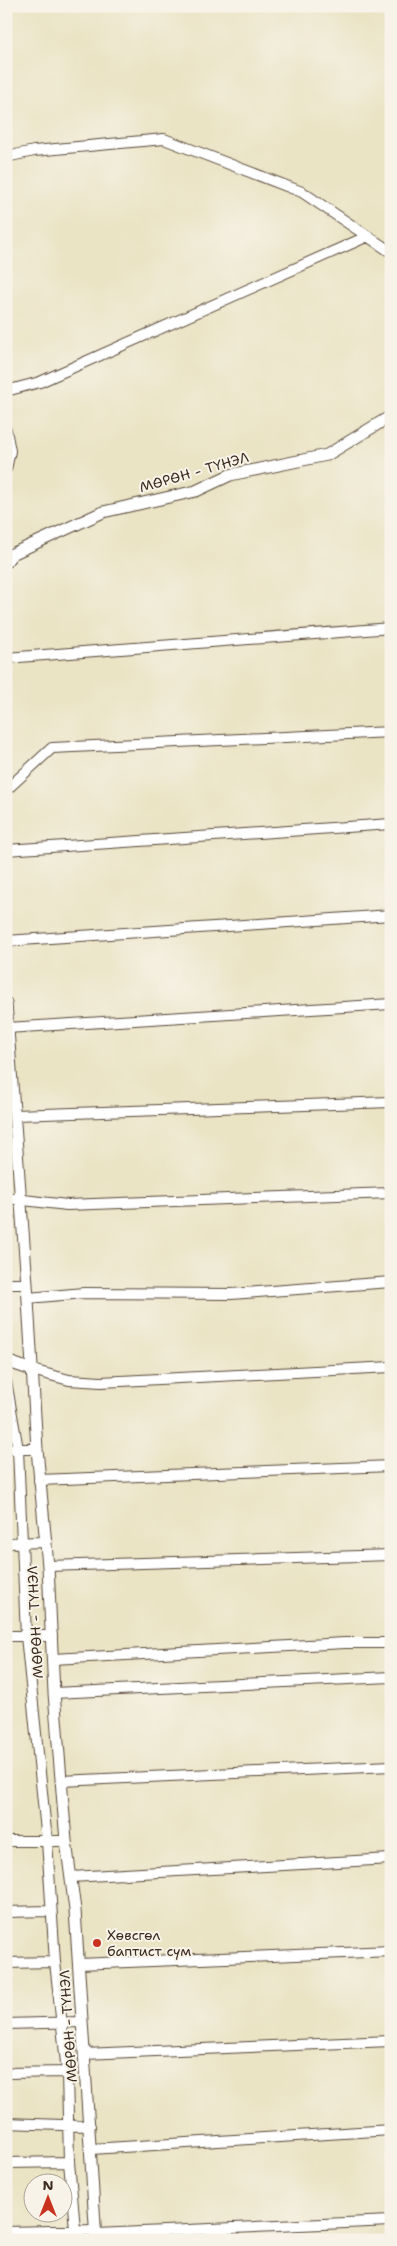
<svg xmlns="http://www.w3.org/2000/svg" width="397" height="2246" font-family="'Shantell Sans',sans-serif">
  <style>
    .lines { fill: none; stroke-linecap: round; stroke-linejoin: round }
    .minor-casing { stroke: #554637; stroke-width: 12 }
    .tertiary-casing { stroke: #554637; stroke-width: 13 }
    .minor { stroke: #fff; stroke-width: 10 }
    .tertiary { stroke: #fff; stroke-width: 11 }
    .poi-dot { fill: #c8321e; stroke: #f7f3e8; stroke-width: 2 }
    .labels { text-anchor: middle; stroke-width: 4; stroke-linejoin: round; paint-order: stroke }
    .street-label { font-size: 14px; fill: #3b2a1e; stroke: #f7f3e8 }
    .poi-label { font-size: 14px; fill: #3b2a1e; stroke: #f7f3e8; text-anchor: start }
  </style>
  <rect width="100%" height="100%" fill="#f7f3e8"/>
  <filter id="ink" filterUnits="userSpaceOnUse"><feTurbulence type="fractalNoise" baseFrequency=".02" numOctaves="2"/><feDisplacementMap in="SourceGraphic" scale="10" xChannelSelector="R" yChannelSelector="G"/><feConvolveMatrix kernelMatrix="1 2 1 2 8 2 1 2 1" color-interpolation-filters="sRGB"/></filter>
  <filter id="wash" filterUnits="userSpaceOnUse"><feTurbulence type="fractalNoise" baseFrequency=".0096" numOctaves="4" result="noise"/><feDisplacementMap in="SourceGraphic" scale="20" xChannelSelector="R" yChannelSelector="G"/><feGaussianBlur stdDeviation="1.12" result="paint"/><feColorMatrix in="noise" values="0 0 0 0 0 0 0 0 0 0 0 0 0 0 0 0 0 1.4 0 .05"/><feComposite in="paint" operator="in"/></filter>
  <g filter="url(#wash)">
    <rect width="100%" height="100%" fill="#eae3c4"/>
  </g>
  <g filter="url(#ink)">
    <g class="lines">
      <defs>
        <path id="minor" d="M6 157 34 151 164 139 302 192 391 252
          M6 391 40 382 366 237
          M6 430 10 451 6 469
          M6 658 391 628
          M6 790 52 748 391 732
          M6 850 391 824
          M6 941 391 915
          M7 1028 391 1004
          M15 1115 391 1102
          M6 1198 67 1205 391 1193
          M6 1284H27
          M28 1298 84 1293 231 1294 391 1282
          M32 1370 69 1380 101 1382 391 1367
          M6 1381 18 1449 26 1636 47 1841 55 1962 67 2072 69 2162 76 2240
          M6 1449H37
          M39 1480 391 1466
          M6 1543 46 1542
          M48 1566 391 1555
          M6 1636H52
          M53 1659 345 1643H391
          M54 1693 391 1677
          M61 1781 391 1766
          M6 1841H66
          M71 1877 391 1859
          M6 1912 50 1911
          M6 1963 55 1962
          M79 1964 391 1951
          M6 2024 82 2022
          M84 2054 391 2041
          M6 2073 67 2072
          M6 2123 90 2126
          M91 2149 391 2130
          M6 2163 69 2162
          M6 2232 96 2230
          M96 2234 391 2221"/>
        <path id="tertiary" d="M6 562 12 554 103 512 196 491 230 475 327 455 391 416
          M6 1003 27 1284 37 1449 48 1566 54 1693 66 1841 75 1910 96 2240
          M6 1361 32 1370"/>
      </defs>
      <use href="#minor" class="minor-casing"/>
      <use href="#tertiary" class="tertiary-casing"/>
      <use href="#minor" class="minor"/>
      <use href="#tertiary" class="tertiary"/>
    </g>
  </g>
  <circle class="poi-dot" cx="97" cy="1943" r="5"/>
  <g class="labels">
    <g class="street-label">
      <text transform="translate(194 472) rotate(-16)" y="5">МӨРӨН - ТҮНЭЛ</text>
      <text transform="translate(35 1622) rotate(-93)" y="5">МӨРӨН - ТҮНЭЛ</text>
      <text transform="translate(68 2026) rotate(-94)" y="5">МӨРӨН - ТҮНЭЛ</text>
    </g>
    <g class="poi-label">
      <text x="107" y="1940">Хөвсгөл<tspan x="107" dy="16">баптист сүм</tspan></text>
    </g>
  </g>
  <rect width="397" height="2246" fill="none" stroke="#f7f3e8" stroke-width="25"/>
  <g transform="translate(48 2198)"><circle r="24" fill="#f7f3e8" stroke="#aca397"/>
  <path d="M0-4L9 19L0 12L-9 19Z" fill="#c8321e"/>
  <text y="-8" font-size="14" font-weight="bold" text-anchor="middle" fill="#3b2a1e">N</text>
  </g>
</svg>
